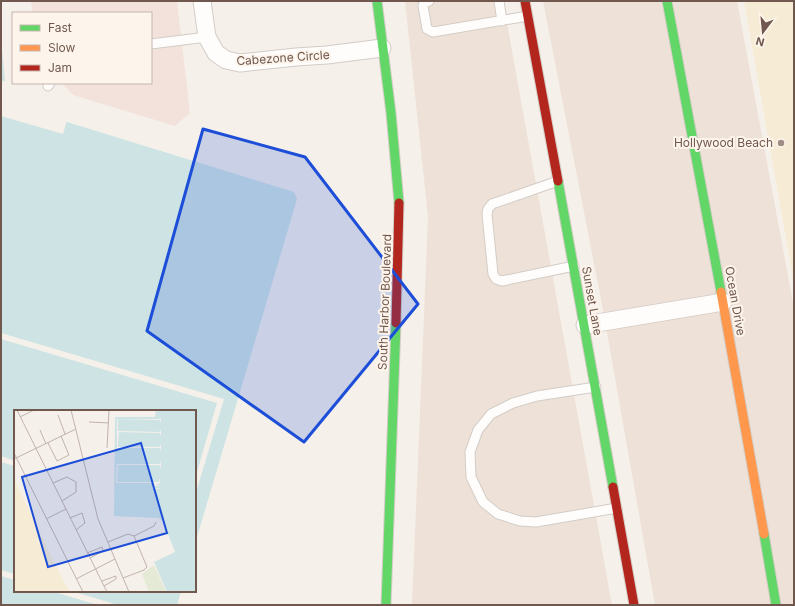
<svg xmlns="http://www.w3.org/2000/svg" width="795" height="606" font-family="Inter,sans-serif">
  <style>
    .residential { fill: #eee2d8 }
    .commercial { fill: #f3e2dc }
    .sand { fill: #f6ecd5 }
    .water { fill: #cee4e4 }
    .pier { fill: #f6f0ea }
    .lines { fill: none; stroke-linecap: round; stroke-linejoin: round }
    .lane-casing { stroke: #d3ccc6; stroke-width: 11 }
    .street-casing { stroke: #d3ccc6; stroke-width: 19 }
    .fast-casing { stroke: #d4cdc7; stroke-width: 11 }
    .slow-casing { stroke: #d4cdc7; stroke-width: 11 }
    .jam-casing { stroke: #d4cdc7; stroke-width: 11 }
    .lane { stroke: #fefdfc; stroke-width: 9 }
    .street { stroke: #fefdfc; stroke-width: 17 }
    .fast { stroke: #63d668; stroke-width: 9 }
    .slow { stroke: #ff974d; stroke-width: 9 }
    .jam { stroke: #b3261e; stroke-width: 9 }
    .marked { fill: #1d4ed8; fill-opacity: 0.2; stroke: #1d4ed8; stroke-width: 3; stroke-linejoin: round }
    .poi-dot { fill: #a08d85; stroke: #fdf5ec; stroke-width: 1.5 }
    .labels { text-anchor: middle; stroke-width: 4; stroke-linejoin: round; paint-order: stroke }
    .street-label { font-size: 12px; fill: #71584e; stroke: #fdf5ec }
    .poi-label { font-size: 12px; fill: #71584e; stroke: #fdf5ec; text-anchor: end }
    .inset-river { fill: none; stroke: #cee4e4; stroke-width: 2 }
    .inset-road { fill: none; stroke: #c1b3ac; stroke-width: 1 }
    .view { fill: #1d4ed8; fill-opacity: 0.15; stroke: #1d4ed8; stroke-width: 2 }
    .inset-edge { fill: none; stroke: #71584e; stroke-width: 2 }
  </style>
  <rect width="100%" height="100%" fill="#f6f0ea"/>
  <path class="residential" d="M405 1H503L612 605H412L428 217Z
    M543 1H737L794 308V605H655L603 310Z"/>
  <path class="commercial" d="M31 1H177L190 113 175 126 73 95 62 83H151V13H32Z"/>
  <path class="sand" d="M744 1H794V284Z"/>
  <path class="water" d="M1 39 5 81 30 108 67 122 294 192 297 199 195 544V411H15V591H181L177 605H1Z"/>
  <path class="pier" d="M1 81H8L31 106 67 120 63 134 1 116Z
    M1 333 224 399 195 496V479L217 403 1 339Z
    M1 456 15 461V466L1 462Z
    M1 570 15 574V580L1 576Z
    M51 591H71L118 605H98Z"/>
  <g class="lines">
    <defs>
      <path id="lane" d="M429 1 424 3 423 6 427 29 433 32 528 16
        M499 1 502 21
        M151 44 207 37
        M48 86 50 83
        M558 181 492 204 488 209 487 214 493 274 496 279 502 281 574 266
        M596 387 537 396 513 403 491 414 478 430 470 452 471 477 483 502 498 514 520 521 536 522 617 508"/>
      <path id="street" d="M202 1 207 37 216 53 226 60 240 63 296 57 327 55 382 48
        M585 325 723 302"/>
      <path id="fast" d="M377 1 391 113 399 203
        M667 1 721 292
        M558 181 613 487
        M764 534 776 605
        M386 605 396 323"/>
      <path id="slow" d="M721 292 764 534"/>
      <path id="jam" d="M525 1 558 181
        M396 323 399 203
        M613 487 634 605"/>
    </defs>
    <use href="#lane" class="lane-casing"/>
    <use href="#street" class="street-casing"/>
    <use href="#fast" class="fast-casing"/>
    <use href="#slow" class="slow-casing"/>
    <use href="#jam" class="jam-casing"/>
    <use href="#lane" class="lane"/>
    <use href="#street" class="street"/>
    <use href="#fast" class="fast"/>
    <use href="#slow" class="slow"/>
    <use href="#jam" class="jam"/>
  </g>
  <path class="marked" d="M203 129 305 157 418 304 304 442 147 331Z"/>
  <circle class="poi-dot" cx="781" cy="143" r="4"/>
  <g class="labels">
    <g class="street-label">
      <text transform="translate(283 58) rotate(-4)" y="4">Cabezone Circle</text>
      <text transform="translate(592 301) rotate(80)" y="4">Sunset Lane</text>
      <text transform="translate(735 301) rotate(80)" y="4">Ocean Drive</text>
      <text transform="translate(385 302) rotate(-88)" y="4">South Harbor Boulevard</text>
    </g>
    <g class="poi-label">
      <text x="773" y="147">Hollywood Beach</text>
    </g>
  </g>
  <g transform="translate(14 410)">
    <rect width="182" height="182" fill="#f6f0ea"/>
    <path d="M140 155 152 182H135L128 164Z" fill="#e4ead6"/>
    <path d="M0 69 49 170 56 182H0Z" fill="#f6ecd5"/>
    <path d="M142 0H182V182H153L140 152 161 142 149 111 144 108 100 106 101 7H141Z" fill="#cee4e4"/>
    <path d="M103 9H147V13L146 10 104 9V21L146 22 147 19V26L146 23 105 22 104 32V37H146L147 34V42L146 38H103ZM147 50V59L146 55H104L103 72H145L146 68V73L141 75 148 76H141V78L149 79H140V73H102L103 54H146Z" fill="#f6f0ea"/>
    <path class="inset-river" d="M169 134 178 131 182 134M163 136 177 130 182 132"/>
    <path class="inset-road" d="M3 0 93 182M57 0 84 109 115 182M44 5 51 24M6 7 20 0M75 12 95 13M26 20 32 34M34 33 43 51 55 45 47 26M93 38 95 0M0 43 69 182M0 49 62 19M39 73 53 67 62 72V82L48 91M56 108 68 103 71 113 62 120M32 109 52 99M120 126 140 116 142 112M94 132 114 124 120 126 133 157 130 160 109 168M73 143 88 137 89 141 76 148M62 169 101 149M88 171 102 166V169L90 176"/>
    <path class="view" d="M127 33 153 123 34 157 8 67Z"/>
    <rect width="182" height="182" class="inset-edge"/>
  </g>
  <rect width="795" height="606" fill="none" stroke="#71584e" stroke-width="4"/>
  <rect x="12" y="12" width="140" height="72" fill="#fdf5ec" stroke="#c5b6ad"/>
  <rect x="20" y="25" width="20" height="6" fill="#63d668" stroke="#c5b6ad"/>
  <text x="48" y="32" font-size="12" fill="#71584e">Fast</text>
  <rect x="20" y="45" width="20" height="6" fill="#ff974d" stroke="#c5b6ad"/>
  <text x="48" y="52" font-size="12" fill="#71584e">Slow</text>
  <rect x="20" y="65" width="20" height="6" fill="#b3261e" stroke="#c5b6ad"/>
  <text x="48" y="72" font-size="12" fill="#71584e">Jam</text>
  <g transform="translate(763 32) rotate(196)" stroke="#fdf5ec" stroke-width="3" paint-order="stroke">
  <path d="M0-3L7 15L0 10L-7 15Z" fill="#71584e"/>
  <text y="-6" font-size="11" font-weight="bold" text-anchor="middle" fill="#71584e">N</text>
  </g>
</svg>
